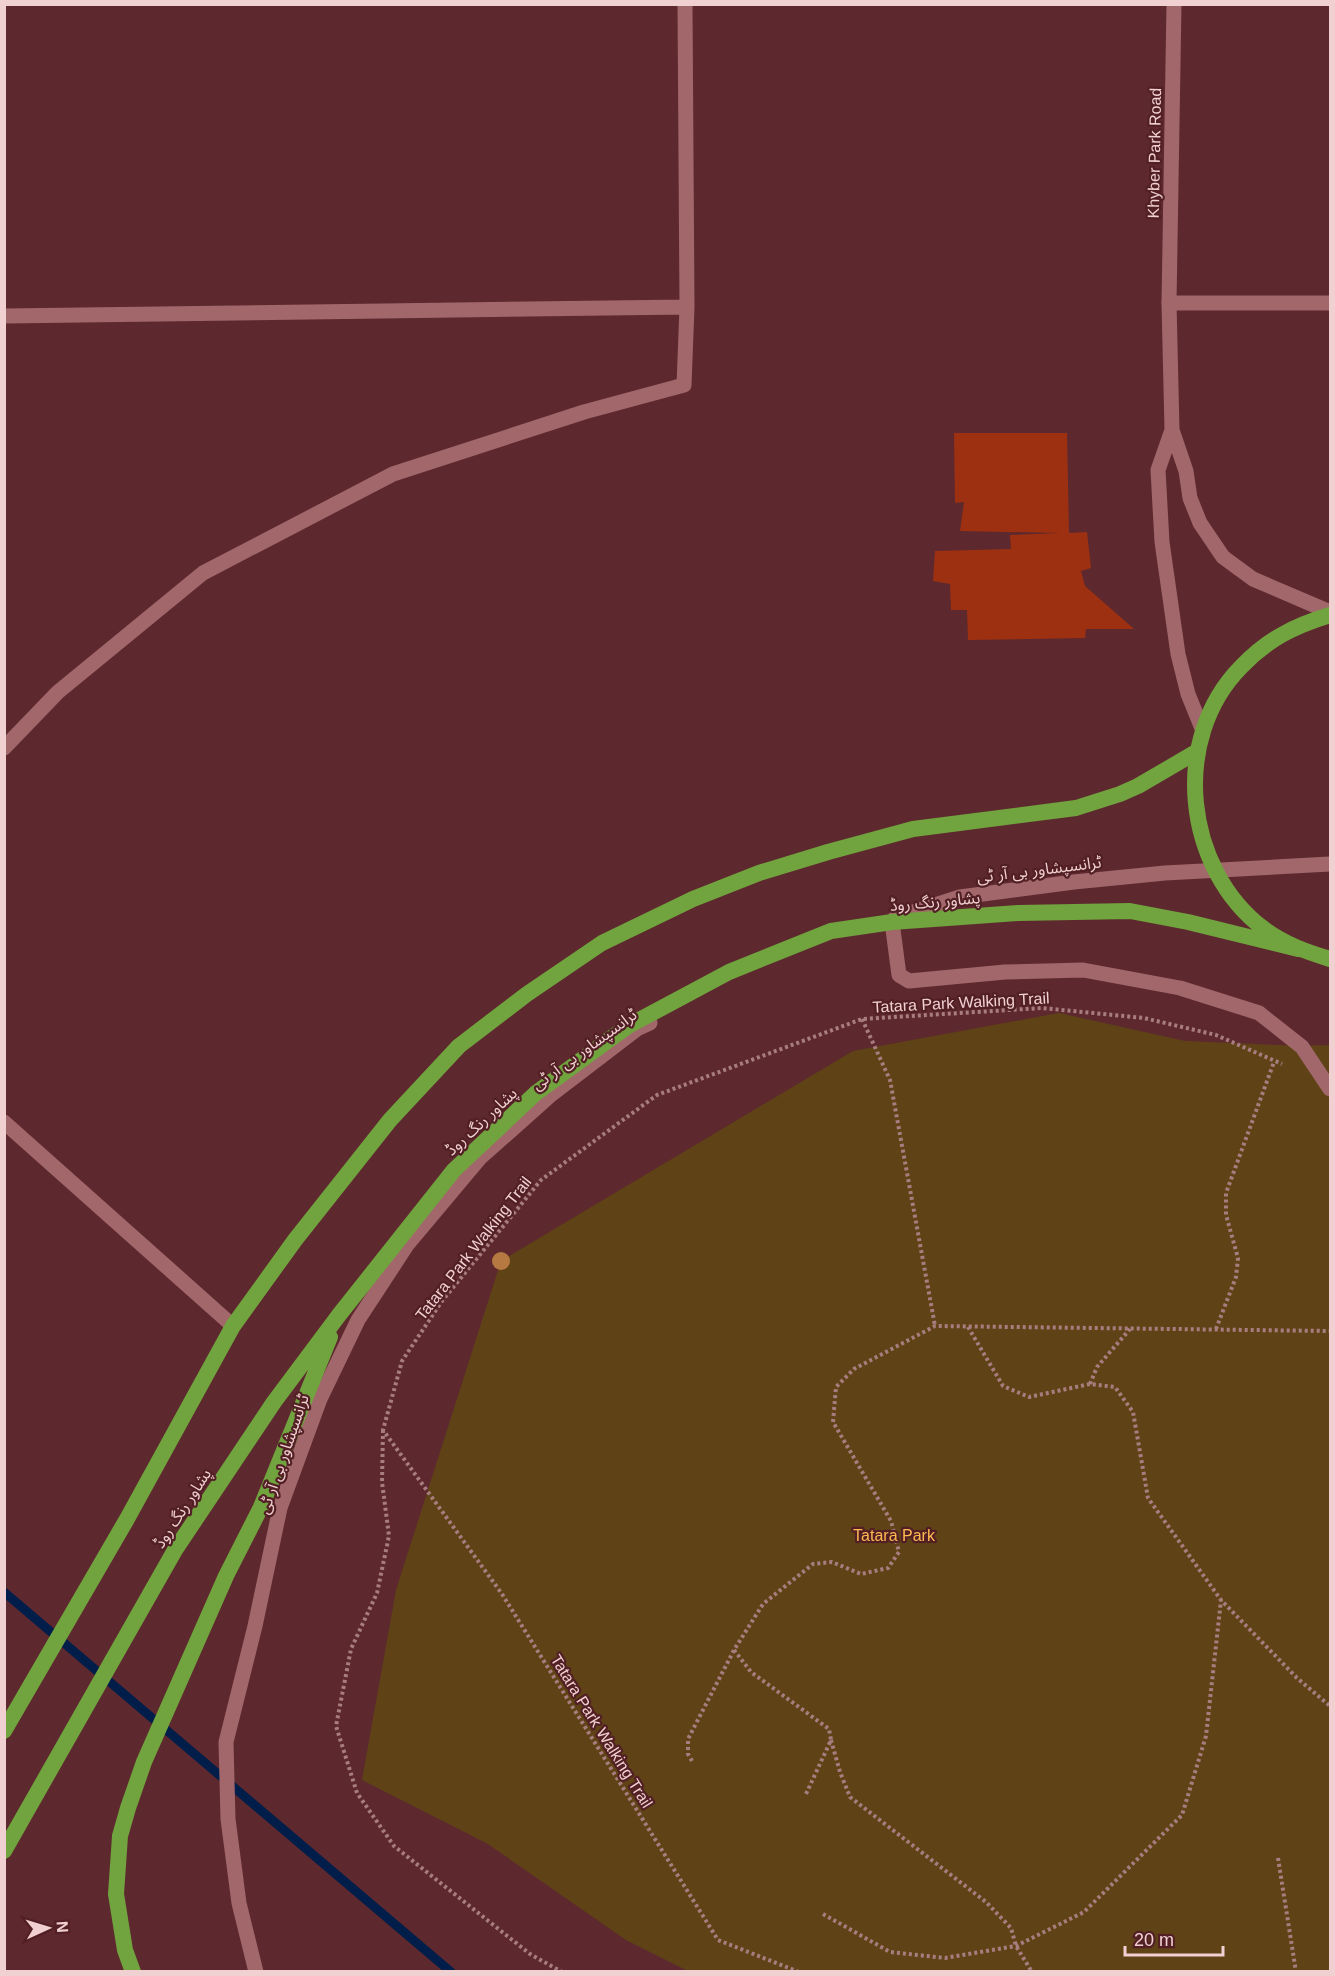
<svg xmlns="http://www.w3.org/2000/svg" width="1335" height="1976" font-family="Helvetica,'Noto Sans Arabic',sans-serif">
  <style>
    .green { fill: #5f4316 }
    .lines { fill: none; stroke-linecap: round; stroke-linejoin: round }
    .stream { stroke: #001e49; stroke-width: 9 }
    .building { fill: #9d3011 }
    .path { stroke: #a87d80; stroke-width: 4; stroke-dasharray: 3 3; stroke-linecap: butt }
    .service { stroke: #a2676b; stroke-width: 15 }
    .minor { stroke: #a2676b; stroke-width: 15 }
    .tertiary { stroke: #a2676b; stroke-width: 15 }
    .trunk { stroke: #71a33e; stroke-width: 16 }
    .tree { fill: #b67941 }
    .labels { text-anchor: middle; stroke-width: 4.5; stroke-linejoin: round; paint-order: stroke }
    .street-label { font-size: 16px; fill: #f1d0d1; stroke: #511f24 }
    .park-label { font-size: 16px; fill: #feba50; stroke: #511f24 }
  </style>
  <rect width="100%" height="100%" fill="#5d292e"/>
  <path class="green" d="M1059 1013 1185 1041 1300 1046 1330 1045V1971H688L626 1940 488 1844 362 1780 396 1590 501 1261 853 1051Z"/>
  <g class="lines">
    <path class="stream" d="M4 1592 451 1972"/>
  </g>
  <path class="building" d="M954 433H1067L1069 533 1087 532 1091 568 1081 571 1085 586 1134 629H1086L1085 638 968 640 967 610H951L950 584 933 581 935 551 1011 549 1010 535 1061 533 960 531 964 502 955 503Z"/>
  <g class="lines">
    <path class="path" d="M862 1019 890 1080 935 1326
      M968 1327 1003 1386 1029 1397 1090 1384 1115 1387 1133 1412 1148 1498 1221 1600 1297 1678 1330 1706
      M1216 1329 1236 1277 1238 1258 1226 1215V1193L1274 1062
      M1090 1384 1097 1367 1130 1329
      M383 1430 382 1482 389 1536 377 1593 351 1649 336 1726 357 1793 394 1846 530 1954 562 1972
      M734 1650 751 1672 829 1729 831 1740 806 1794
      M831 1740 840 1772 850 1797 986 1902 1011 1928 1016 1946 1032 1972
      M692 1761 688 1754V1739L734 1650 763 1604 813 1564 832 1562 861 1574 888 1568 899 1552 891 1521 833 1422 836 1387 854 1369 935 1326 1330 1331
      M1278 1858 1296 1972
      M823 1914 890 1952 945 1958 1016 1946 1084 1912 1182 1815 1206 1736 1221 1600
      M799 1972 718 1940 502 1594 383 1430 402 1361 442 1301 541 1180 657 1095 862 1019 1042 1008 1144 1018 1216 1035 1282 1064"/>
    <path class="service" d="M895 918 960 897 1074 882 1165 873 1330 864
      M892 922 899 975 909 981 1005 972 1083 970 1180 988 1259 1013 1302 1047 1330 1089
      M256 1972 239 1903 228 1819 226 1742 255 1626 280 1508 320 1399 358 1320 407 1245 480 1158 552 1094 637 1029 650 1023"/>
    <path class="minor" d="M1169 303H1330
      M4 316 687 307
      M4 748 58 692 203 573 393 474 584 412 684 385 687 307 685 4
      M4 1122 233 1326"/>
    <path class="tertiary" d="M1174 4 1169 303 1172 430 1186 471 1190 498 1200 523 1223 557 1253 579 1330 612
      M1172 430 1158 470 1162 542 1178 654 1188 694 1203 731"/>
    <path class="trunk" d="M1330 615C1294 626 1268 639 1241 667 1170 739 1184 869 1264 929 1284 944 1307 952 1330 959
      M4 1731 127 1519 233 1326 295 1240 390 1120 459 1046 527 994 602 943 693 899 759 873 828 852 913 829 1076 808 1120 794 1138 786 1198 751
      M4 1851 175 1550 274 1402 339 1315 454 1170 536 1093 628 1026 729 972 831 931 892 922 1018 913 1130 911 1188 922 1298 949
      M133 1972 125 1950 116 1894 120 1836 128 1808 144 1762 226 1576 261 1507 330 1337"/>
  </g>
  <circle class="tree" cx="501" cy="1261" r="9"/>
  <g class="labels">
    <g class="street-label">
      <text transform="translate(1154 153) rotate(-89)" y="6">Khyber Park Road</text>
      <text transform="translate(1039 869) rotate(-7)" y="6">ٹرانسپشاور بی آر ٹی</text>
      <text transform="translate(935 901) rotate(-5)" y="6">پشاور رنگ روڈ</text>
      <text transform="translate(961 1002) rotate(-3)" y="6">Tatara Park Walking Trail</text>
      <text transform="translate(584 1049) rotate(-36)" y="6">ٹرانسپشاور بی آر ٹی</text>
      <text transform="translate(481 1121) rotate(-43)" y="6">پشاور رنگ روڈ</text>
      <text transform="translate(473 1248) rotate(-52)" y="6">Tatara Park Walking Trail</text>
      <text transform="translate(283 1454) rotate(-71)" y="6">ٹرانسپشاور بی آر ٹی</text>
      <text transform="translate(182 1508) rotate(-57)" y="6">پشاور رنگ روڈ</text>
      <text transform="translate(602 1731) rotate(58)" y="6">Tatara Park Walking Trail</text>
    </g>
    <g class="park-label">
      <text x="894" y="1541">Tatara Park</text>
    </g>
  </g>
  <rect width="1335" height="1976" fill="none" stroke="#f1d0d1" stroke-width="12"/>
  <g transform="translate(48 1928) rotate(86)" stroke="#511f24" stroke-width="4.5" paint-order="stroke">
  <path d="M0-4.5L10 22L0 15L-10 22Z" fill="#f1d0d1"/>
  <text y="-9" font-size="16" font-weight="bold" text-anchor="middle" fill="#f1d0d1">N</text>
  </g>
  <path d="M1125 1946v9h98v-9" fill="none" stroke="#f1d0d1" stroke-width="3"/>
  <text x="1134" y="1946" font-size="18" fill="#f1d0d1" stroke="#511f24" stroke-width="4.5" paint-order="stroke">20 m</text>
</svg>
